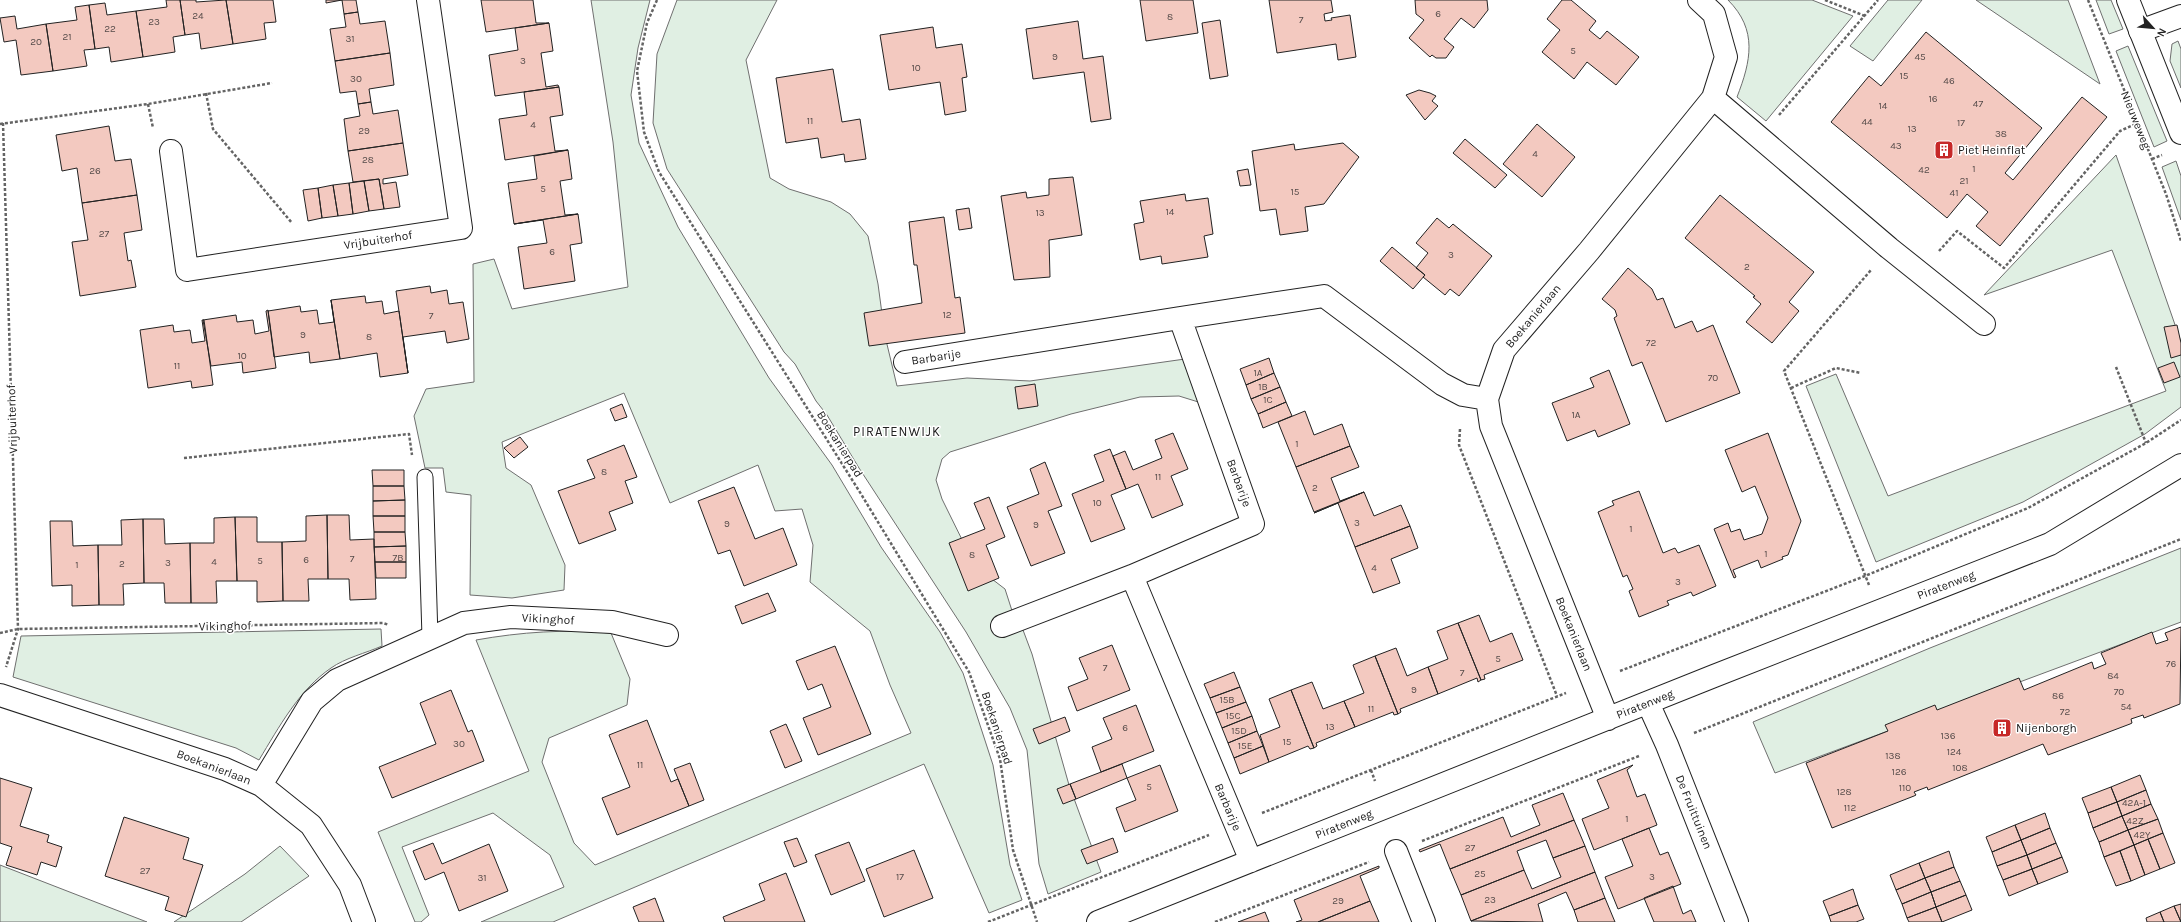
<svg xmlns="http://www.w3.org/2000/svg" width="2181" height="922" font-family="Karla,sans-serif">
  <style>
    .green { fill: #e0efe3; stroke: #6f6f6f }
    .building { fill: #f3c9c0; stroke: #222 }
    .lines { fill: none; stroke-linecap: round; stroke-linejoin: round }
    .service-casing { stroke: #222; stroke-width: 17 }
    .pedestrian-casing { stroke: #222; stroke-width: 24 }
    .minor-casing { stroke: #222; stroke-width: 24 }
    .tertiary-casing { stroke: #222; stroke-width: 24 }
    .path { stroke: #646464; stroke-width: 2.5; stroke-dasharray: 3 2; stroke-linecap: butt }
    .service { stroke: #fff; stroke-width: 15 }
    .pedestrian { stroke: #fff; stroke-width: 22 }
    .minor { stroke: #fff; stroke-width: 22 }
    .tertiary { stroke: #fff; stroke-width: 22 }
    .labels { text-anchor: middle; stroke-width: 3; stroke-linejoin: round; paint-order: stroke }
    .number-label { font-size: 10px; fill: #564c4a }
    .street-label { font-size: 12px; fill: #222; stroke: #fff }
    .poi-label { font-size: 12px; fill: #222; stroke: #fff; text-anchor: start }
    .neighbourhood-label { font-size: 13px; letter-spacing: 1px; fill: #222; stroke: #fff }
  </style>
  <rect width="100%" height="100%" fill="#fff"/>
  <path class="green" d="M591 0H650L638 48 631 95 639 143 678 227 769 378 832 465 881 547 940 632 963 673 993 765 1010 865 1022 900 989 913 924 764 553 922H481L564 887 550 855 493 813 402 847 429 915 421 922H415L378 832 529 771 476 640C521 632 565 629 611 633L630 679 627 705 549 738 542 762 574 843 595 865 911 733 890 685 870 631 810 582 813 545 802 509 775 511 758 465 670 503 624 393 502 442 506 468 531 485 565 565 564 590 512 598 470 595 471 495 446 492 443 468H425L414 416 426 389 474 382 473 264 494 259 512 309 628 287 613 142Z
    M677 0H777L746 60 770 178 789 189 831 202 850 214 868 236 878 284 885 336 897 386 967 378 1030 381 1192 358 1208 405 1179 396 1140 397 1071 414 950 452 942 459 936 480 942 499 975 566 1005 589 1015 620 1023 630 1032 654 1069 785 1101 872 1048 894 1039 864 1027 750 1010 708 966 632 859 468 827 415 816 401 795 364 784 352 667 169 653 123 657 54Z
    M1728 0H1812L1853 16 1766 121 1737 97C1751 61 1758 30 1728 0Z
    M1888 0H1922L1873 61 1850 46Z
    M1976 0H2068L2100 84Z
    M2096 0H2111L2123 29 2109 34Z
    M2178 41 2181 49V88L2170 61 2172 44Z
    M2128 46 2167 141 2154 147 2116 51Z
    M2116 155 2181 342V407L2145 434 2023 502 1876 562 1806 386 1836 374 1888 496 2166 391 2112 250 1984 295Z
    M2176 161 2181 176V220L2162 167Z
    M2181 548V622L1775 773 1753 722 1930 648Z
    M381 629 382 646C366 653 345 658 331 668 299 690 279 727 259 760L236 748 13 677 21 636Z
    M280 846 309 876 241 922H174L245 874Z
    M0 865 147 922H0Z"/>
  <path class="building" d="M166 0H180L185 35 173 37 175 52 143 57 136 11 167 7Z
    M180 0H196V2L226 0 233 44 201 49 199 33 185 35Z
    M226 0H273L276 22 264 23 266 39 233 44Z
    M326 0H356L358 12 344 14 342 0 326 3Z
    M481 0H533L536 23H549L486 32Z
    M1140 0H1193L1198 33 1146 41Z
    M1269 0H1331L1333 12 1324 14 1325 21 1332 20 1331 18 1350 15 1356 57 1338 60 1336 44 1277 53Z
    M1415 0H1487L1488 10 1474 28 1461 18 1444 39 1454 47 1446 58H1436L1432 55 1430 57 1409 38 1424 20 1416 14Z
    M1562 0H1571L1596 21 1589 30 1600 39 1607 31 1639 57 1616 85 1587 62 1574 79 1542 52 1560 30 1547 19Z
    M105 3 107 15 136 11 143 57 111 62 109 47 95 49 89 5Z
    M89 5 95 49 84 50 87 66 53 71 46 24 77 20 75 7Z
    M358 12 360 24 385 21 390 53 335 61 330 29 346 27 344 14Z
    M15 16 17 29 46 24 53 71 21 75 16 40 4 42 0 18Z
    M1220 20 1228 76 1210 79 1202 23Z
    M1078 21 1083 59 1103 56 1111 119 1091 122 1084 72 1033 79 1026 29Z
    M549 23 553 51 541 53 546 87 558 85 559 87 495 96 489 55 518 50 515 28Z
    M933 27 936 48 962 44 967 77 962 78 966 111 945 115 940 82 889 90 880 35Z
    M1926 32 2042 128 2005 173 2013 180 2082 97 2107 117 2000 246 1976 226 1988 212 1967 194 1947 218 1831 122 1869 76 1881 86Z
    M390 53 394 85 369 89 371 102 358 104 356 91 340 93 335 61Z
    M833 69 842 122 860 119 866 159 845 162 844 154 821 158 818 138 786 143 776 78Z
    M559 87 563 115 550 117 555 151 568 150 505 160 499 119 527 115 524 92Z
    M1419 90 1430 93 1436 96 1432 101 1438 106 1425 120 1406 95Z
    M371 102 373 114 398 110 403 143 348 151 344 119 360 116 358 104Z
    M1537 124 1575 157 1542 197 1503 164Z
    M109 126 115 161 131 159 137 195 82 203 77 168 62 171 56 135Z
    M1465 139 1507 175 1495 188 1453 153Z
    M403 143 408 175 383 179V184L396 182 400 207 384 209 379 179 353 182 348 151Z
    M1343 143 1359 157 1324 204 1305 207 1308 231 1280 235 1276 209 1260 211 1252 151 1294 144 1295 150Z
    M568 150 572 179 560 181 565 215 578 214 514 224 508 183 537 179 534 156Z
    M1248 169 1251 185 1240 186 1237 171Z
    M1073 177 1082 235 1049 240 1050 277 1014 280 1001 196 1026 192 1027 198 1049 195V179Z
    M379 179 384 209 369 211 364 181Z
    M364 181 369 211 353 214 349 183Z
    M349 183 353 214 338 216 333 185Z
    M333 185 338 216 322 218 318 188Z
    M318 188 322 218 308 221 303 190Z
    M1185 194 1186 201 1208 198 1213 234 1204 236 1208 257 1162 264 1161 256 1140 260 1134 224 1144 222 1140 201Z
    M137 195 142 230 124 233 128 261 131 260 136 287 80 296 72 242 88 240 82 203Z
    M1720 195 1814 272 1789 302 1799 311 1772 343 1746 322 1761 304 1753 297 1755 296 1685 238Z
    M969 208 972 228 959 230 956 210Z
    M578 214 582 243 570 245 575 281 524 289 518 247 547 243 543 220 514 224Z
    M944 217 955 298 960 297 965 333 869 346 864 313 922 303 917 265H914L909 222Z
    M1437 218 1449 228 1453 224 1492 256 1459 296 1450 289 1445 295 1423 277 1425 275 1416 268 1428 253 1416 243Z
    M1392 247 1425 275 1413 289 1380 261Z
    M1628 268 1652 289 1657 300 1663 298 1675 328 1692 321 1697 332 1713 325 1740 393 1666 422 1642 362 1632 366 1614 318 1617 316 1615 310 1602 299Z
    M430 286 431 293 447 290 449 304 463 302 469 339 447 343 445 331 403 337 408 373 396 291Z
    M365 296 366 303 382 301 384 314 399 311 408 373 380 377 377 353 340 359 331 300Z
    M331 300 340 359 310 363 309 352 274 357 268 311 300 306 301 312 317 310 319 324 334 322Z
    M268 310 276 368 243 373 242 362 211 366 203 320 236 315 237 322 253 320 255 334 269 331 266 311Z
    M202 320H204L213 385 192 388 191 381 148 388 140 330 173 325 174 332 190 330 192 343 205 341Z
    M2177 325 2181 343V355L2171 358 2164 327Z
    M1269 358 1274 373 1246 385 1240 369Z
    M2174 362 2180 377 2164 383 2158 368Z
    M1609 370 1630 424 1598 437 1595 430 1567 441 1552 403 1594 387 1590 378Z
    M1274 373 1280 387 1251 399 1246 385Z
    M1035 384 1038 406 1018 409 1015 387Z
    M1280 387 1286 402 1258 414 1251 399Z
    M1286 402 1292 416 1263 428 1258 414Z
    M622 404 627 417 615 421 610 409Z
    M1305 411 1314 435 1342 424 1350 446 1296 467 1278 422Z
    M1173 433 1188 469 1171 476 1183 505 1152 518 1138 484 1126 489 1113 456 1125 451 1133 470 1162 458 1155 440Z
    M1768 433 1801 521 1788 555 1782 557 1783 559 1761 568 1758 560 1733 570 1736 577 1734 578 1714 529 1728 523 1731 532 1740 529 1744 540 1762 534 1768 518 1755 486 1742 492 1725 450Z
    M520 437 528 447 514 458 504 448Z
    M624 445 637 477 625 481 633 503 609 512 616 530 579 544 558 491 595 478 587 460Z
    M1350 446 1359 467 1331 478 1340 501 1364 492 1314 512 1296 467Z
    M1110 449 1126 489 1111 495 1125 529 1091 542 1072 494 1104 481 1094 455Z
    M1045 462 1062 506 1048 511 1065 553 1031 566 1007 507 1039 494 1030 469Z
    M372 470H404V486H373Z
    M373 486H404L405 500 373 501Z
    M734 487 755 539 783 528 797 565 744 586 730 550 718 554 698 501Z
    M1639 491 1663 553 1675 548 1678 553 1699 545 1716 586 1693 596 1691 592 1667 601 1669 605 1639 617 1629 591 1633 589 1627 575 1623 577 1598 512 1614 505 1612 501Z
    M1364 492 1374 516 1401 505 1410 526 1355 547 1338 503 1314 513Z
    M989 497 1005 537 986 545 999 578 968 591 949 543 985 529 974 503Z
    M405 500V516H373V501Z
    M327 515H349L350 540 374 539 376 599 350 600 349 579H328Z
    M327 515 328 579H308L309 601H283L282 542 306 541V516Z
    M373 516H405V532H374Z
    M235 517 237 581H216L217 603H191L190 543H214V518Z
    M235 517H257V542H282L283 601 257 602V581H237Z
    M143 519H164L165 544 190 543 191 603H165L164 583H144Z
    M143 519 144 583 123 584 124 605H99L98 545H122L121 520Z
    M50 521H72L73 546 98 545 99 605 72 606V585L52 586Z
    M1410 526 1418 548 1391 559 1400 583 1373 593 1355 547Z
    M374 532H405L406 546 374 547Z
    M406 546V562H375L374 547Z
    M375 562H406V578H376Z
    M768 593 776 611 742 624 735 606Z
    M1479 615 1490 642 1512 633 1523 660 1484 675 1485 679 1481 680 1458 623Z
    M1458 623 1481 680 1478 682 1477 678 1438 694 1428 667 1448 659 1437 631Z
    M2181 627 2180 704 2144 718 2143 715 2131 719 2132 723 2130 724 2048 755 2043 744 1928 790 1927 787 1914 792 1916 795 1914 796 1832 828 1806 763 1888 731 1885 725 1935 705 1937 710 2019 678 2024 690 2092 662 2094 669 2106 664 2101 653 2152 632 2156 644 2168 640 2165 633Z
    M1112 645 1130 690 1077 711 1068 687 1088 679 1079 658Z
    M835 646 871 734 818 755 803 718 831 707 822 684 808 690 796 661Z
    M1396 648 1407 676 1428 667 1438 694 1400 709 1401 712 1398 714 1375 656Z
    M1375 656 1398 714 1394 715 1393 712 1355 727 1344 701 1364 693 1353 665Z
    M1234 672 1240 687 1210 698 1204 684Z
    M1312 682 1323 709 1344 701 1355 727 1316 743 1317 746 1314 748 1291 690Z
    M1240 687 1246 702 1216 713 1210 698Z
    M451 690 468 732 472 730 484 761 392 798 379 767 436 744 420 703Z
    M1291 690 1314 748 1310 749 1308 746 1269 762 1260 735 1280 727 1269 699Z
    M1246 702 1252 716 1222 728 1216 713Z
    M1136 705 1154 751 1101 772 1092 747 1112 739 1103 718Z
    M1252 716 1257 731 1228 743 1222 728Z
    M1065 717 1070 731 1039 744 1033 729Z
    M647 720 671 782 678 779 689 806 617 835 602 798 630 787 609 735Z
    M786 724 802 761 785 768 770 731Z
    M1257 731 1263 746 1234 758 1228 743Z
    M1263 746 1269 762 1240 774 1234 758Z
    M690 763 704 800 689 806 674 769Z
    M1122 764 1127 778 1076 799 1070 784Z
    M1160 765 1178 811 1125 832 1116 808 1136 800 1127 778Z
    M1633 765 1627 770 1637 797 1645 794 1657 825 1594 850 1582 819 1609 808 1597 780Z
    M2140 775 2146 790 2117 802 2111 787Z
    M0 778 32 788 20 826 49 835 47 842 62 847 56 867 41 862 37 875 6 865 12 847 0 843Z
    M1070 784 1076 799 1063 804 1057 789Z
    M2111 787 2117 802 2088 813 2082 798Z
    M2146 790 2151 804 2122 816 2117 802Z
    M1563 793 1574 820 1450 869 1440 844 1420 852 1419 850 1503 817 1511 837 1540 825 1532 805Z
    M2117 802 2122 816 2093 828 2088 813Z
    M2151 804 2158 819 2128 830 2122 816Z
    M2045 813 2050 828 2021 840 2015 825Z
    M2122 816 2128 830 2099 842 2093 828Z
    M124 817 189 838 183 859 203 865 186 917 165 910 169 897 105 876Z
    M2158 819 2163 833 2134 845 2128 830Z
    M1574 820 1585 846 1553 858 1546 840 1517 851 1524 870 1461 895 1450 869Z
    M2015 825 2021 840 1992 852 1986 837Z
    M1649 828 1660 855 1668 852 1681 884 1618 909 1605 877 1633 866 1622 839Z
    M2050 828 2056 843 2027 855 2021 840Z
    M2128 830 2134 845 2104 857 2099 842Z
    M2163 833 2175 863 2160 869 2148 839Z
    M797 838 807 862 794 867 784 842Z
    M1113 838 1118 852 1087 864 1081 850Z
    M2148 839 2160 869 2145 875 2134 845Z
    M2021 840 2027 855 1997 866 1992 852Z
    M849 842 865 881 831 895 815 855Z
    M433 843 442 864 489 844 508 891 459 911 444 872 425 880 413 851Z
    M2056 843 2062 857 2032 869 2027 855Z
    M2134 845 2145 875 2131 881 2120 851Z
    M1585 846 1595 872 1471 921 1461 895 1524 870 1532 889 1561 877 1553 858Z
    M914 850 933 898 884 917 866 869Z
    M1949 851 1954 867 1925 878 1919 863Z
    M2120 851 2131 881 2116 886 2104 857Z
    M2027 855 2032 869 2003 880 1997 866Z
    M2062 857 2068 872 2038 884 2032 869Z
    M1919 863 1925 878 1896 890 1890 875Z
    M1379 866V868L1360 876 1370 901 1318 922H1296L1302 920 1294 900Z
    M1954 867 1960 881 1931 892 1925 878Z
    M2032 869 2038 884 2009 896 2003 880Z
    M1595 872 1605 898 1574 910 1566 892 1538 904 1543 922 1471 921Z
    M786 873 805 922H725L723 917 765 900 759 884Z
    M1925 878 1931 892 1902 904 1896 890Z
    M1960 881 1966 895 1936 907 1931 892Z
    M1673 886 1683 914 1691 910 1696 922H1654L1644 898Z
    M1853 889 1858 905 1829 916 1823 901Z
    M1931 892 1936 907 1907 918 1902 904Z
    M1966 895 1972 910 1942 922 1936 907Z
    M655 898 664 922H639L633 907Z
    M1605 898 1615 922H1578L1574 910Z
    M1370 901 1379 922H1318Z
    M2181 904V922L2174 906Z
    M1858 905 1864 919 1856 922H1831L1829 916Z
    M2174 906 2181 922H2164L2160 912Z
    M1936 907 1942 922H1909L1907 918Z
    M1265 912 1269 922H1238Z
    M2160 912 2164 922H2147L2146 918Z"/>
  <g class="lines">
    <defs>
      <path id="service" d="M425 477 430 637"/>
      <path id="pedestrian" d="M1396 851 1424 922"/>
      <path id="minor" d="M2140 31 2181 16
        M1713 98 1889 248 1984 324
        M171 151 187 270 461 228 428 0
        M905 362 1180 318
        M1132 576 1251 861
        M1002 626 1132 576 1253 524 1180 318 1324 296 1442 384 1463 395 1487 399
        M0 695 225 769 261 785 311 825 350 885 364 922
        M1648 703 1667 745 1737 922
        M1608 719 1491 426 1487 399 1504 350 1589 251 1713 98 1726 57 1714 14 1699 0
        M261 785 312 701 337 680 464 623 511 617 612 622 667 635
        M1098 922 1714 676 2050 544 2181 465"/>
      <path id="tertiary" d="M2128 0 2181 133"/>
    </defs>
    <use href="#service" class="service-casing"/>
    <use href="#pedestrian" class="pedestrian-casing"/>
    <use href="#minor" class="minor-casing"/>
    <use href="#tertiary" class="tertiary-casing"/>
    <path class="path" d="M657 0 647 23 637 71 644 132 659 172 861 494 969 672 1000 759 1013 850 1037 922
      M1825 0 1865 16
      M2088 0 2166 194 2181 241
      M206 93 213 129 292 223
      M148 104 153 128
      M1779 115 1878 0
      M3 123 18 629 6 667
      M0 124 148 104 272 83
      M2152 159 2162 155
      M1939 251 1957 231 2004 268 2120 131 2138 123
      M2116 367 2146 443
      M1791 388 1836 368 1861 373
      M1460 429 1459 445 1557 696
      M184 458 409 434 412 455
      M1869 585 1784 371 1871 270
      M0 633 18 629 383 623 389 625
      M1620 671 1865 576 2028 508 2146 443 2181 420
      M1694 733 2181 539
      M1371 770 1375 781
      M1262 813 1566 693
      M1422 841 1639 756
      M988 922 1209 835
      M1215 922 1369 862"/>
    <use href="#service" class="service"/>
    <use href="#pedestrian" class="pedestrian"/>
    <use href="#minor" class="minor"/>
    <use href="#tertiary" class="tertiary"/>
  </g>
  <defs>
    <symbol id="building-square" viewBox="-11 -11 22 22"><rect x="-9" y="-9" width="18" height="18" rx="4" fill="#c62828" stroke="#fff"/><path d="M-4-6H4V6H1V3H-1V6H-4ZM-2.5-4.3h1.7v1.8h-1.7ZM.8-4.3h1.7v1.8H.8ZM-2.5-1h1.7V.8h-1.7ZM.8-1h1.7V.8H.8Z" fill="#fff"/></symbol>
  </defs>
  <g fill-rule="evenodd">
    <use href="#building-square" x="1933" y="139" width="22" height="22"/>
    <use href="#building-square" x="1991" y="717" width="22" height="22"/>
  </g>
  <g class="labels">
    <g class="number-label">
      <text x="1438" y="17">6</text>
      <text x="198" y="19">24</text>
      <text x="1170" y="20">8</text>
      <text x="1301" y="23">7</text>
      <text x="154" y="25">23</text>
      <text x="110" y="32">22</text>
      <text x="67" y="40">21</text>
      <text x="350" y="42">31</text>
      <text x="36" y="45">20</text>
      <text x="1573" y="54">5</text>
      <text x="1055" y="60">9</text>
      <text x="1920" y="60">45</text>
      <text x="523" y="64">3</text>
      <text x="916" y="71">10</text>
      <text x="1904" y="79">15</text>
      <text x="356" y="82">30</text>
      <text x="1949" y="84">46</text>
      <text x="1933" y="102">16</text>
      <text x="1978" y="107">47</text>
      <text x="1883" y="109">14</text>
      <text x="810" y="124">11</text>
      <text x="1867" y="125">44</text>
      <text x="1961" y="126">17</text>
      <text x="533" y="128">4</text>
      <text x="1912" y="132">13</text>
      <text x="364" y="134">29</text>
      <text x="2001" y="137">38</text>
      <text x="1896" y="149">43</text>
      <text x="1535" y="157">4</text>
      <text x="368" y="163">28</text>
      <text x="1974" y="172">1</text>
      <text x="1924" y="173">42</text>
      <text x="95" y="174">26</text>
      <text x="1964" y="184">21</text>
      <text x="543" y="192">5</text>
      <text x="1295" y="195">15</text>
      <text x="1954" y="196">41</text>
      <text x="1170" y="215">14</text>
      <text x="1040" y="216">13</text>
      <text x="104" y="237">27</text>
      <text x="552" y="255">6</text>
      <text x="1451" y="258">3</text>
      <text x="1747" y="270">2</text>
      <text x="947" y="318">12</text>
      <text x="431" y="319">7</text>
      <text x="303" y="338">9</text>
      <text x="369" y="340">8</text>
      <text x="1651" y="346">72</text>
      <text x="242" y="359">10</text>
      <text x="177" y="369">11</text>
      <text x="1258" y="376">1A</text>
      <text x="1713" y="381">70</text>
      <text x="1263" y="390">1B</text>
      <text x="1268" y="403">1C</text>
      <text x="1576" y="418">1A</text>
      <text x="1297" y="447">1</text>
      <text x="604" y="475">8</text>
      <text x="1158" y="480">11</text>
      <text x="1315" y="491">2</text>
      <text x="1097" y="506">10</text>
      <text x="1357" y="526">3</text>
      <text x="727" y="527">9</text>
      <text x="1036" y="528">9</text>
      <text x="1631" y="532">1</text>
      <text x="1766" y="557">1</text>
      <text x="972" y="558">8</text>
      <text x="398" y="561">7B</text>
      <text x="352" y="562">7</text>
      <text x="306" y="563">6</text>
      <text x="260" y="564">5</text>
      <text x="214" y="565">4</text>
      <text x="168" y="566">3</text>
      <text x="122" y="567">2</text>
      <text x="77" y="568">1</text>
      <text x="1374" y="571">4</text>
      <text x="1678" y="585">3</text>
      <text x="1498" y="662">5</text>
      <text x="2171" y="667">76</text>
      <text x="1105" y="671">7</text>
      <text x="1462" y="676">7</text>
      <text x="2113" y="679">84</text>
      <text x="1414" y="693">9</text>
      <text x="2119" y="695">70</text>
      <text x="2058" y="699">86</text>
      <text x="1227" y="703">15B</text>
      <text x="2126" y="710">54</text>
      <text x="1371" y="712">11</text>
      <text x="2065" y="715">72</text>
      <text x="1233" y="719">15C</text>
      <text x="1330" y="730">13</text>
      <text x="1125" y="731">6</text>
      <text x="1239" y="734">15D</text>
      <text x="1948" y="739">136</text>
      <text x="1287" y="745">15</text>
      <text x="459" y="747">30</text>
      <text x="1245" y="749">15E</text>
      <text x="1954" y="755">124</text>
      <text x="1893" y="759">138</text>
      <text x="640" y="768">11</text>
      <text x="1960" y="771">108</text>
      <text x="1899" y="775">126</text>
      <text x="1149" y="790">5</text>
      <text x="1905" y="791">110</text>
      <text x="1844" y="795">128</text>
      <text x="2134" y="806">42A-1</text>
      <text x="1850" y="811">112</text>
      <text x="1627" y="822">1</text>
      <text x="2135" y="824">42Z</text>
      <text x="2142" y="838">42Y</text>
      <text x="1470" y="851">27</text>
      <text x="145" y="874">27</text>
      <text x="1480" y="877">25</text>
      <text x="900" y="880">17</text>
      <text x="1652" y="880">3</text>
      <text x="482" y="881">31</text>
      <text x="1490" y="903">23</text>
      <text x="1338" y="904">29</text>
    </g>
    <g class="street-label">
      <text transform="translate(2136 120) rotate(68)" y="4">Nieuweweg</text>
      <text transform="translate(378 240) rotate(-9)" y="4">Vrijbuiterhof</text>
      <text transform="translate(1533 316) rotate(-50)" y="4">Boekanierlaan</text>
      <text transform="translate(936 357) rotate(-9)" y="4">Barbarije</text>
      <text transform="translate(12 419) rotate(-92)" y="4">Vrijbuiterhof</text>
      <text transform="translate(840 444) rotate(58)" y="4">Boekanierpad</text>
      <text transform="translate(1239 483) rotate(70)" y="4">Barbarije</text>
      <text transform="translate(1946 585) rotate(-21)" y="4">Piratenweg</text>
      <text transform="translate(548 619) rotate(3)" y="4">Vikinghof</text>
      <text transform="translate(225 626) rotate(-1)" y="4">Vikinghof</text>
      <text transform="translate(1574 634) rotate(68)" y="4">Boekanierlaan</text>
      <text transform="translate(1645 704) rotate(-22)" y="4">Piratenweg</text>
      <text transform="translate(997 728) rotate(72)" y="4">Boekanierpad</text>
      <text transform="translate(214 767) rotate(21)" y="4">Boekanierlaan</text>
      <text transform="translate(1228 807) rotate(67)" y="4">Barbarije</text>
      <text transform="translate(1694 812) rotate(68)" y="4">De Fruittuinen</text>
      <text transform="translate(1344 824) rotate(-22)" y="4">Piratenweg</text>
    </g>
    <g class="poi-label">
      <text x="1958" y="154">Piet Heinflat</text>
      <text x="2016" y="732">Nijenborgh</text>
    </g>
    <g class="neighbourhood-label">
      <text x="897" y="436">PIRATENWIJK</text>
    </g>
  </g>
  <g transform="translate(2153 28) rotate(117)" stroke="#ffffff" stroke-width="3" paint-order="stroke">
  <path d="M0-3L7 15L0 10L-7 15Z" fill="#222222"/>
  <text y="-6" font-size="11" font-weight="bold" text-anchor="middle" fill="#222222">N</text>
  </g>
</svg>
